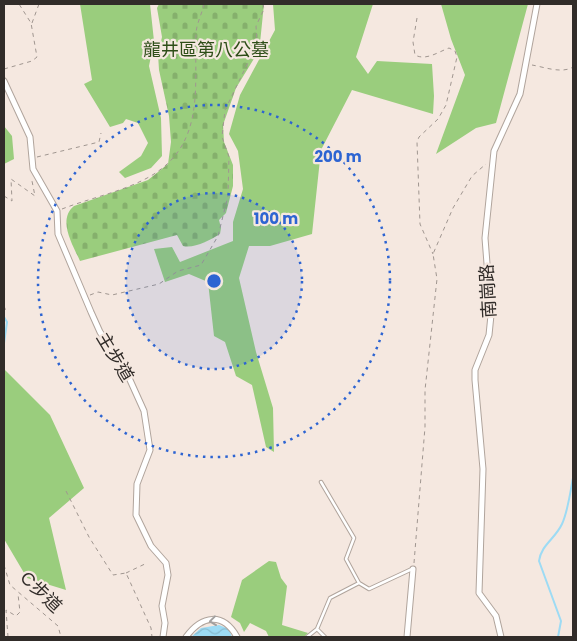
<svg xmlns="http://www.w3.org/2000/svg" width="577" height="641" font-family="Poppins,'Noto Sans TC',sans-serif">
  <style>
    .green { fill: #9acd7d }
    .cemetery { fill: url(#cemetery-stones) }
    .water { fill: url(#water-waves) }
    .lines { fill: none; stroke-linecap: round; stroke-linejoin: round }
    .stream { stroke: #9ddbf4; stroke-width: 2 }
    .lane-casing { stroke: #b0a49c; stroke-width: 4.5 }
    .street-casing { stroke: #b0a49c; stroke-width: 7 }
    .path { stroke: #a09690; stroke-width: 1; stroke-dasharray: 4 4; stroke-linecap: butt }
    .lane { stroke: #fff; stroke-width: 2.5 }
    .street { stroke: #fff; stroke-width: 5 }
    .oneway { stroke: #a2a09f }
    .ring { fill: none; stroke: #2d64d2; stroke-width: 2.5; stroke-dasharray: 2.5 5 }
    .labels { text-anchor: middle; stroke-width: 4.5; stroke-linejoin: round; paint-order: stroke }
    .park-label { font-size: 18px; fill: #2e4e18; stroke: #f5e8e0 }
    .street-label { font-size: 18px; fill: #312c29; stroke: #f5e8e0 }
    .centre { fill: #2d64d2; stroke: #f5e8e0; stroke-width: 2.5 }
    .ring-label { font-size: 15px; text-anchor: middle; font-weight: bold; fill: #2d64d2; stroke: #f5e8e0; stroke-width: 4.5; stroke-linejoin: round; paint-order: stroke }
  </style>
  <defs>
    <pattern id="cemetery-stones" width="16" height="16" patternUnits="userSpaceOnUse" patternTransform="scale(1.25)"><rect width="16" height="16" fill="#9acd7d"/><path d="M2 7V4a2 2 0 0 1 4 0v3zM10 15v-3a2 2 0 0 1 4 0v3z" fill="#85b06c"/></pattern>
    <pattern id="water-waves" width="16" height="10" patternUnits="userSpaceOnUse" patternTransform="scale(1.25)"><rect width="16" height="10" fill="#9ddbf4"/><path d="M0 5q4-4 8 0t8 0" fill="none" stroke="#88bcd1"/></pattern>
  </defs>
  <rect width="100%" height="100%" fill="#f5e8e0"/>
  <path class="green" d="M80 4H150L154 41 149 66 161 118 162 156 151 168 125 178 119 172 141 156 148 143 138 123 126 119 123 123 110 127 84 84 92 80Z
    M273 4H373L356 57 368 74 377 61 432 64 434 96 433 114 352 90 321 150 312 234 270 246H249L239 278 256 352 273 408 274 452 266 447 252 385 236 376 225 342 214 336 208 282 189 274 165 282 154 249 172 247 180 262 233 241V222L243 189 238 151 229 134 240 95 275 30Z
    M441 4H528L496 123 476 128 436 154 465 75 451 39Z
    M4 126 12 136 14 159 4 164Z
    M4 369 50 415 84 488 49 518 66 590 27 578 4 539Z
    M269 561 276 562 281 578 287 586 282 625 308 633 304 637H269L266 631 250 623 244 632 240 623 231 617 242 580Z"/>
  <path class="cemetery" d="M159 4H264L260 43 255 57 236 88 223 125 224 142 233 165V186L226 213 219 220 221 228 220 234C210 240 194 249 183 246L177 235 80 261C73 245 57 220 74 206L148 180 168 164 171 142 169 116 159 70 158 54 162 37 157 8Z"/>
  <path class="water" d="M219 625 229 629 232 637H191L201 628Z"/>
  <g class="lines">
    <path class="stream" d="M4 317 7 322 4 343
      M558 637 561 621 539 561C541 545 555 539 562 524 568 511 570 493 573 478"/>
    <defs>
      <path id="lane" d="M321 482 354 538 346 559 359 583
        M317 629 325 637
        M307 637 317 629 330 598 359 583 369 589 412 569"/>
      <path id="street" d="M4 81 30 137 33 169 57 211 58 234 91 312 100 332 125 369 144 411 150 450 137 484 136 515 151 546 166 563 168 575 162 606 165 623 163 637
        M186 637C202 615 223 612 237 637
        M407 637 413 569
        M501 637 496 616 479 593 483 469 475 380V370L489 335 491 315 485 238 494 151 520 94 537 4"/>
    </defs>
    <use href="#lane" class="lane-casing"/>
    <use href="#street" class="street-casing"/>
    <path class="path" d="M417 18 413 42 415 55C426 61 438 52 449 48L455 51 457 57 446 105 438 119 419 137 417 142 420 224 433 254
      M32 23 39 4
      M532 65C544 67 562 74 573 67
      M4 69 32 61 37 57 31 23 19 4
      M37 157 99 142 101 133
      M4 196 12 201 11 179 35 196 32 181
      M62 209C90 198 122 192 149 177 206 145 194 87 196 33 197 22 202 14 204 4
      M90 295 98 292 112 295 159 284 178 271 201 265 218 236 228 196 229 157 222 137 225 110 257 44 256 26 264 9 263 4
      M4 306 6 311 4 313
      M66 491 89 537 113 575 126 573 151 628 152 637
      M414 563 425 427V390L437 279 433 254 453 208 472 176 486 164
      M4 565 10 585 58 626 61 637
      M126 573 147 563
      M8 637 6 610 16 616 20 612 18 594"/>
    <use href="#lane" class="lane"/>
    <use href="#street" class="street"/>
  </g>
  <defs><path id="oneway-chevron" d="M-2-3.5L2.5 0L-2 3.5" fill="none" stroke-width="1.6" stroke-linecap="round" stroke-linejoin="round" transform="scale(1.25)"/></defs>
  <use class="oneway" href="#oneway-chevron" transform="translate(213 621) rotate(173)"/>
  <circle cx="214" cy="281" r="88" fill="#2d64d2" fill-opacity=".12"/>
  <g class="ring">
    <circle cx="214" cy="281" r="88"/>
    <circle cx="214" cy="281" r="176"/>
  </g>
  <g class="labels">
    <g class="park-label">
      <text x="206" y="56">龍井區第八公墓</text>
    </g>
    <g class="street-label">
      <text transform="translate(488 291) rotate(-93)" y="6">南崗路</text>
      <text transform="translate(115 357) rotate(59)" y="6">主步道</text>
      <text transform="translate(41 592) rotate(44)" y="6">C步道</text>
    </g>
  </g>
  <circle cx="214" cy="281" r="8" class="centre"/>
  <g class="ring-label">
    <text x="338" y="162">200 m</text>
    <text x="276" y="224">100 m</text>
  </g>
  <rect width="577" height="641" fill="none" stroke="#312c29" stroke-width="10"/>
</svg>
